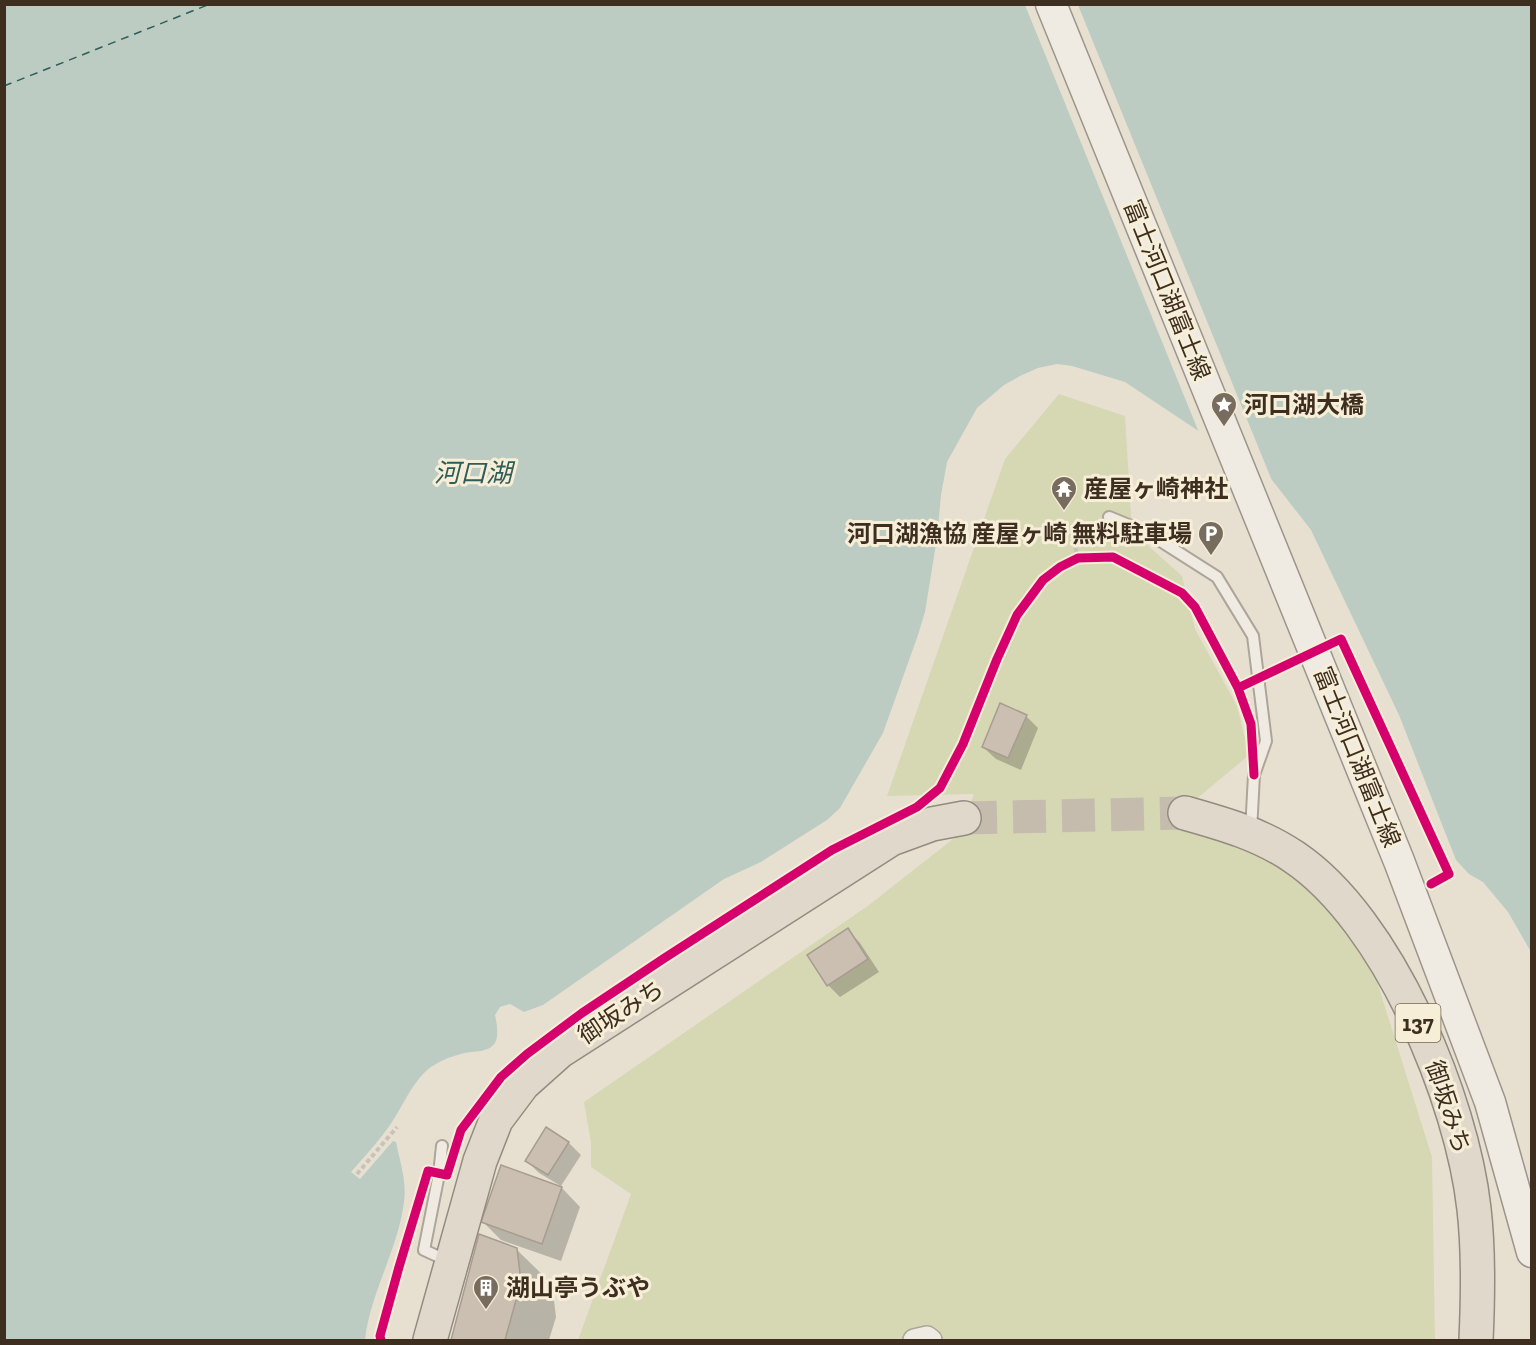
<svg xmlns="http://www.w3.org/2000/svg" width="1536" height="1345" font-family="'Zilla Slab','Noto Sans JP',serif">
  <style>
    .green { fill: #d6d7b3 }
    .water { fill: #bcccc2 }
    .pier { fill: #e7e0d1 }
    .shadow { fill: #0003 }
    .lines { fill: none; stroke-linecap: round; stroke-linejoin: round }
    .ferry { stroke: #2f5d5a; stroke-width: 1.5; stroke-dasharray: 8 6; stroke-linecap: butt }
    .building { fill: #cbbfb2; stroke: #a89c90; stroke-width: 1.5 }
    .trunk-tunnel { stroke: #c5bcae; stroke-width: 33; stroke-dasharray: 33 16; stroke-linecap: butt }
    .service-casing { stroke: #ada599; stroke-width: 14 }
    .minor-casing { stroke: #ada599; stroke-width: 24 }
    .secondary-casing { stroke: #9c958a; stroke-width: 33 }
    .trunk-casing { stroke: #928b80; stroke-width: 36 }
    .path { stroke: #c8c2b9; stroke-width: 4; stroke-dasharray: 4.5 3; stroke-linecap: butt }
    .service { stroke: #efebe3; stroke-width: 10 }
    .minor { stroke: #efebe3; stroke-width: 21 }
    .secondary { stroke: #efebe3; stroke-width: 30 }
    .trunk { stroke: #e0d9cb; stroke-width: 33 }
    .cycleway-casing { stroke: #f7eed8; stroke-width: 13 }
    .cycleway { stroke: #d6006c; stroke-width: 9 }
    .labels { text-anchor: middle; stroke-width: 6; stroke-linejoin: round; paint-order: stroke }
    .shield { fill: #f7eed8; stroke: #756857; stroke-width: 1.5 }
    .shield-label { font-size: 22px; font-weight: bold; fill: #3d2e20 }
    .street-label { font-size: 24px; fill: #3d2e20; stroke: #f7eed8 }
    .poi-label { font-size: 24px; font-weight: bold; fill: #3d2e20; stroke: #f7eed8; text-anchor: start }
    .water-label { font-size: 26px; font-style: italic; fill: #2f5d5a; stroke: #f7eed8 }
  </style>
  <rect width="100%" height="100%" fill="#e7e0d1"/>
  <path class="green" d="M1059 394 1125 416 1132 531 1182 576 1195 629 1237 706 1249 755 1194 801 1326 896 1369 956 1432 1157 1435 1340H578L631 1194 591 1167V1143L584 1102 869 905 958 835 974 794 887 796 1005 459Z"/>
  <path class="water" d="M5 5H1531V952L1508 912 1483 882 1469 874 1456 860 1399 715 1311 530 1272 480 1125 382 1072 366 1057 364 1038 368 1020 376 1004 385 977 408 947 462 941 495 937 538 925 612 918 635 883 733 840 808 827 820 761 862 724 879 543 1005 524 1012 510 1004 500 1007 495 1015C500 1039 499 1051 471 1052 461 1053 446 1058 436 1064 415 1075 405 1103 392 1122 380 1140 365 1156 351 1172L360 1179 393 1141 396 1142C400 1162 407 1182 404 1202 398 1250 370 1293 365 1340H5Z"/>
  <path class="pier" d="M1025 5H1078L1275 488 1270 482 1200 435Z"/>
  <path class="shadow" d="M1026 716 1038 728 1021 770 996 759 983 747Z
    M848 930 860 943 879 972 840 997 828 985Z
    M569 1143 581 1155 561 1186 539 1173 527 1161Z
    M562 1188 580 1207 561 1261 501 1240 483 1222Z
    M480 1236 516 1249 552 1284 556 1317 549 1340H452Z"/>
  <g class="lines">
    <path class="ferry" d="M4 86 210 4"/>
  </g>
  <path class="building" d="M1000 703 1027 715 1008 758 982 747Z
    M848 928 868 959 827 986 807 955Z
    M546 1127 569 1142 548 1175 525 1161Z
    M501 1165 562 1187 542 1244 481 1222Z
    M479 1234 517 1248 521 1282 505 1340H451Z"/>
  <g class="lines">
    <path class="trunk-tunnel" d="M964 818 1185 813"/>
    <defs>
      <path id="service" d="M1109 517 1148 533 1217 577 1253 636 1266 741 1254 775 1251 831
        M442 1146 439 1174 424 1250 448 1261"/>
      <path id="minor" d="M914 1340 927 1337 931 1340"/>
      <path id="secondary" d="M1051 4 1399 861 1490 1102 1532 1252"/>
      <path id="trunk" d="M1185 813C1224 824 1260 834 1294 857 1388 920 1462 1099 1474 1209 1479 1252 1478 1297 1476 1340
        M430 1340 480 1161 496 1120 523 1084 560 1051 891 839 932 824 964 818"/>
    </defs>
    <use href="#service" class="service-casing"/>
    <use href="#minor" class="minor-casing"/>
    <use href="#secondary" class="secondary-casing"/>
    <use href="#trunk" class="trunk-casing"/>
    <path class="path" d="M1070 526 1078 558
      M357 1174 397 1127"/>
    <use href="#service" class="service"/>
    <use href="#minor" class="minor"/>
    <use href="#secondary" class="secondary"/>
    <use href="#trunk" class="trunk"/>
    <defs>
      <path id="cycleway" d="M1238 688 1341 639 1449 874 1431 884
        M381 1340 380 1336 399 1267 428 1171 447 1175 461 1130 501 1077 527 1054 582 1013 663 959 832 850 917 807 940 788 963 744 997 659 1017 615 1043 580 1060 567 1078 558 1113 557 1182 593 1195 607 1238 688 1251 724 1254 775"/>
    </defs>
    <use href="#cycleway" class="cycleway-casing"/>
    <use href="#cycleway" class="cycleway"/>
  </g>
  <defs>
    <symbol id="sight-pin" viewBox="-11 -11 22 30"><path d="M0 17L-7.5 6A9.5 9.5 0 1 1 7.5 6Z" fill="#786c5e" stroke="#f7eed8"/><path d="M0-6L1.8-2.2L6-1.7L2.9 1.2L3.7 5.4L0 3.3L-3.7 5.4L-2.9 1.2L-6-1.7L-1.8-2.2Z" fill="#fff"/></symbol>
    <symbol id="temple-pin" viewBox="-11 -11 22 30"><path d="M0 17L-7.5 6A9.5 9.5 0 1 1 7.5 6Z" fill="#786c5e" stroke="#f7eed8"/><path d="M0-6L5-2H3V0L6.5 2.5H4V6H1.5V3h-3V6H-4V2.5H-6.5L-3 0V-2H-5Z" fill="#fff"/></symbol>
    <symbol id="parking-pin" viewBox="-11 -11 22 30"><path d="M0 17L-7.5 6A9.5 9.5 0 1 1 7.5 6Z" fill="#786c5e" stroke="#f7eed8"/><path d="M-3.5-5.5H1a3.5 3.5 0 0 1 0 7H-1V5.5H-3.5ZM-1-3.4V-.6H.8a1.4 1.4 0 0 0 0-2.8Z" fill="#fff"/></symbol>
    <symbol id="building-pin" viewBox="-11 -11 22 30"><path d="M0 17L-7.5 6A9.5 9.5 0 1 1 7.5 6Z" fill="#786c5e" stroke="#f7eed8"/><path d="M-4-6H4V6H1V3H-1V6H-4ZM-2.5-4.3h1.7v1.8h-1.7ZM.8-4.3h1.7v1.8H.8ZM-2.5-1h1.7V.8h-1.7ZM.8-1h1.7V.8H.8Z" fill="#fff"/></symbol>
  </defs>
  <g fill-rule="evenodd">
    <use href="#sight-pin" x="1209" y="390" width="30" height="40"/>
    <use href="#temple-pin" x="1049" y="474" width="30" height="40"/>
    <use href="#parking-pin" x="1196" y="519" width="30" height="40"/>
    <use href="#building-pin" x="471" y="1273" width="30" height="40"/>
  </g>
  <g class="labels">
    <rect class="shield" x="1395.5" y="1004" width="45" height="38" rx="4.5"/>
    <g class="shield-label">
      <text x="1418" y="1031">137</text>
    </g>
    <g class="street-label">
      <text transform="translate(1167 290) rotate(68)" y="8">富士河口湖富士線</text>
      <text transform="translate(1357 757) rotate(68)" y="8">富士河口湖富士線</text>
      <text transform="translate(621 1012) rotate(-33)" y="8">御坂みち</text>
      <text transform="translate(1448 1107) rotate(72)" y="8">御坂みち</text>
    </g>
    <g class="poi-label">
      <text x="1244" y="413">河口湖大橋</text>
      <text x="1084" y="497">産屋ヶ崎神社</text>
      <text x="1192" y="542" text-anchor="end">河口湖漁協 産屋ヶ崎 無料駐車場</text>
      <text x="506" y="1296">湖山亭うぶや</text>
    </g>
    <g class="water-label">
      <text x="473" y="482">河口湖</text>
    </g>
  </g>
  <rect width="1536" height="1345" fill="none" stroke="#3d2e20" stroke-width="12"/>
</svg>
